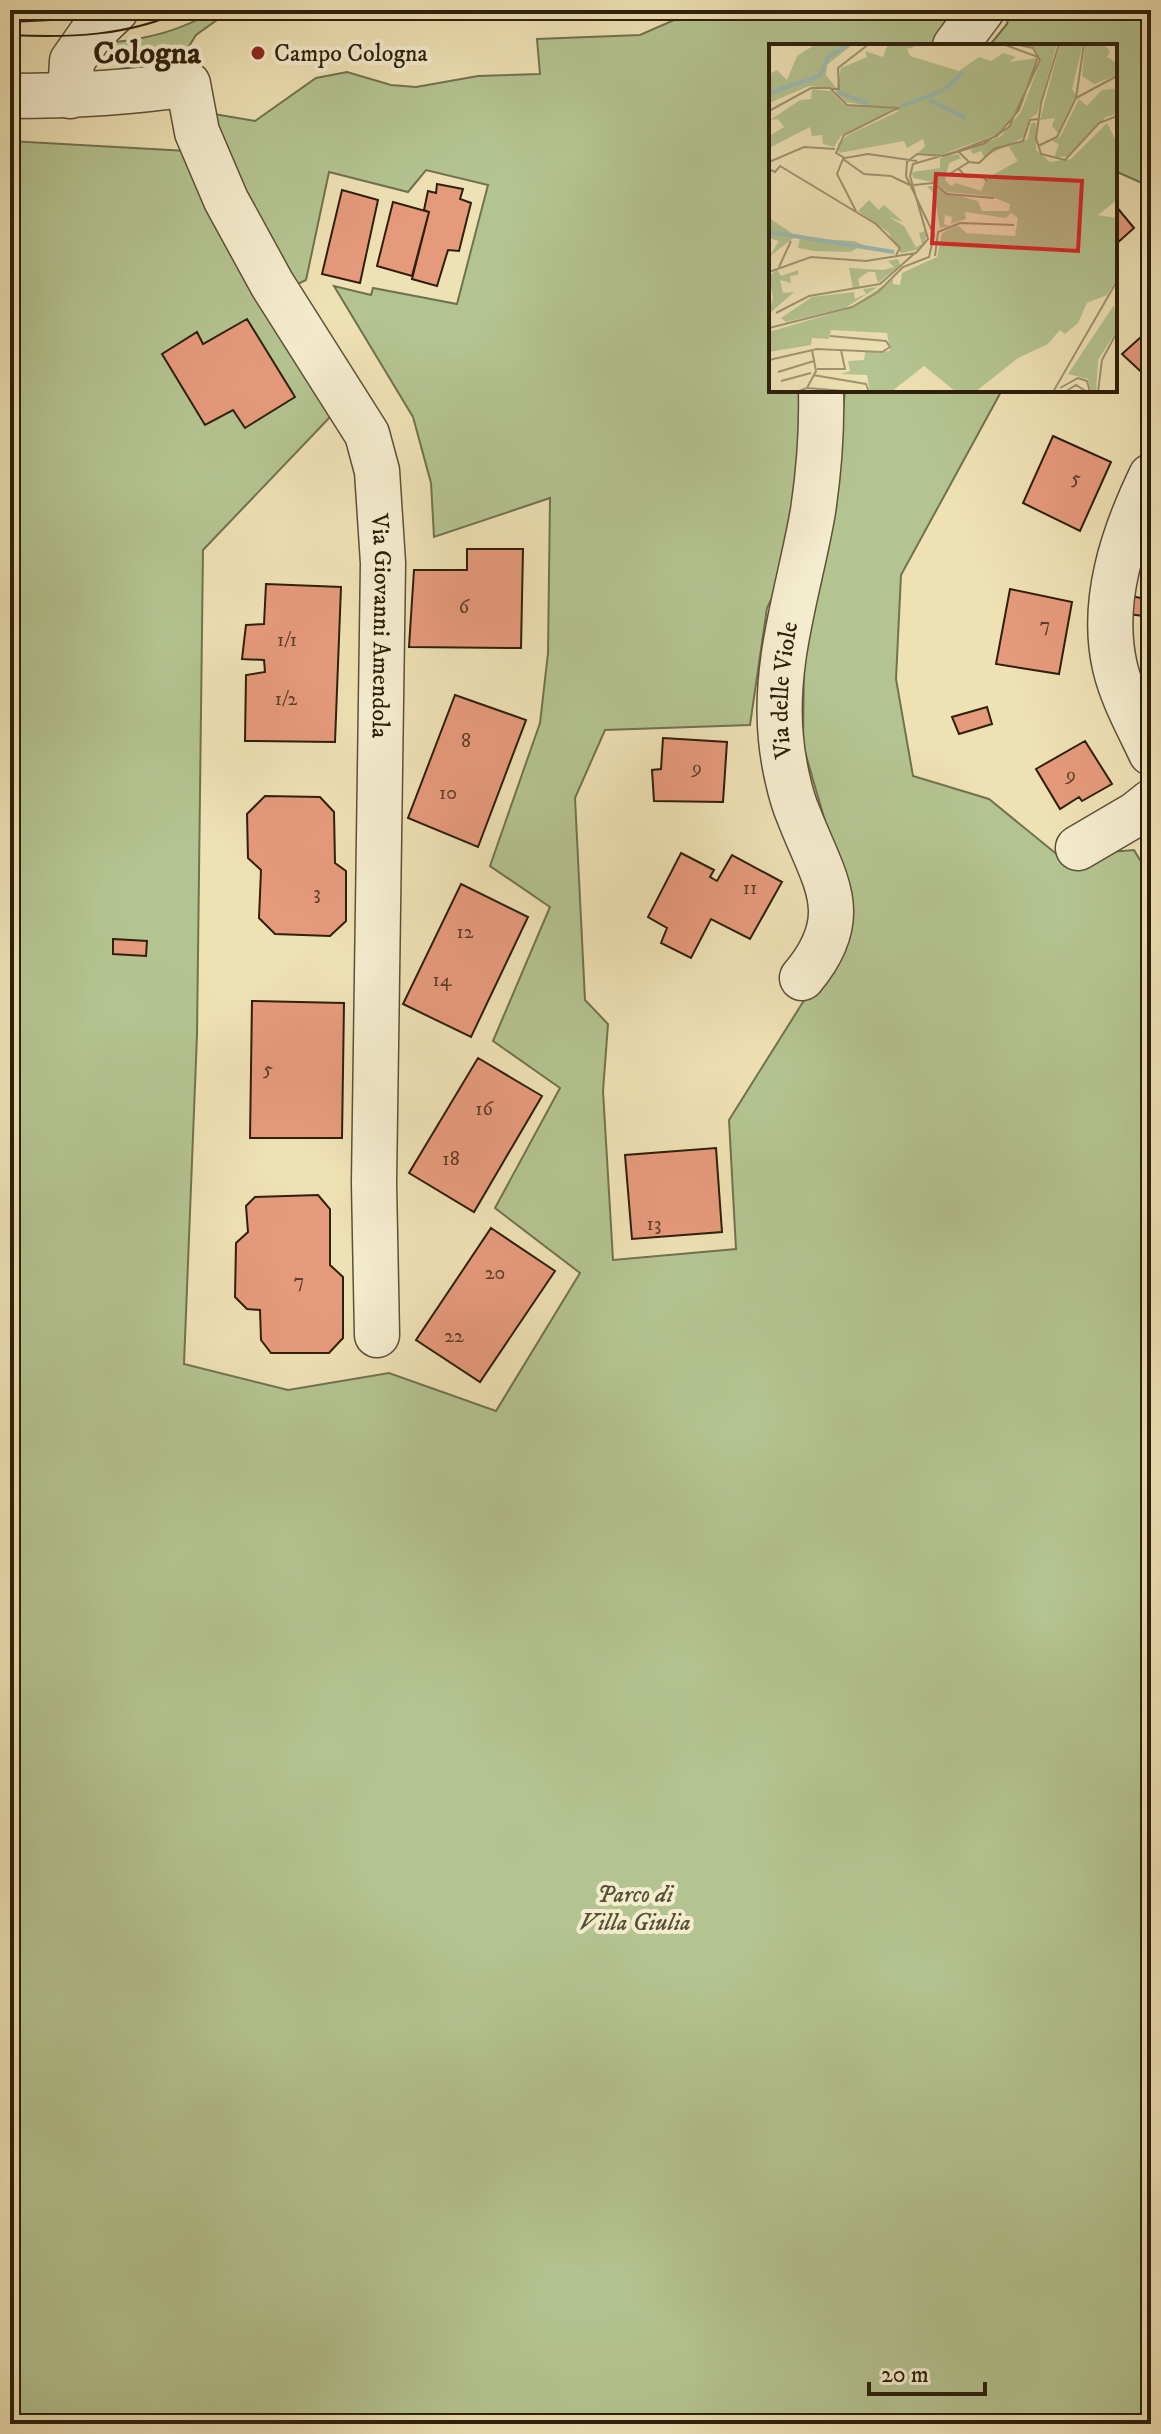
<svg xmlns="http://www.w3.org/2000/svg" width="1161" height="2434" font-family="'IM FELL DW Pica',serif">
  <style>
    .green { fill: #b4c490; stroke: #71724e; stroke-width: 2 }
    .building { fill: #e69a7c; stroke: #2e200c; stroke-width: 2 }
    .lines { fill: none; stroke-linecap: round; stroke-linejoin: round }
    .minor-casing { stroke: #5e5036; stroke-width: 47 }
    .minor { stroke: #f4ecce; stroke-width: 44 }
    .tram { stroke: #2e200c; stroke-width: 2 }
    .poi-dot { fill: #8f2418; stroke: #f4ecce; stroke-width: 3 }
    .labels { text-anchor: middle; stroke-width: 8; stroke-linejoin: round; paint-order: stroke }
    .number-label { font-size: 20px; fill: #5c3e28 }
    .poi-label { font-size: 24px; fill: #2e200c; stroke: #f4ecce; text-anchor: start }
    .street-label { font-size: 24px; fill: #2e200c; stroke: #f4ecce }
    .park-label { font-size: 24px; font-style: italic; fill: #565134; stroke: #f4ecce }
    .district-label { font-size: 32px; font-weight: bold; fill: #2e200c; stroke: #f4ecce }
    .inset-river { fill: none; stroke: #9bbcb5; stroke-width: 4 }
    .inset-road { fill: none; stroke: #a19471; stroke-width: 2 }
    .view { fill: #d62828; fill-opacity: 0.15; stroke: #d62828; stroke-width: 4 }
    .inset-edge { fill: none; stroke: #2e200c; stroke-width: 4 }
  </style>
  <rect width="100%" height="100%" fill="#eee1b4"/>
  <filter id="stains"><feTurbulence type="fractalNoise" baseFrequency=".0025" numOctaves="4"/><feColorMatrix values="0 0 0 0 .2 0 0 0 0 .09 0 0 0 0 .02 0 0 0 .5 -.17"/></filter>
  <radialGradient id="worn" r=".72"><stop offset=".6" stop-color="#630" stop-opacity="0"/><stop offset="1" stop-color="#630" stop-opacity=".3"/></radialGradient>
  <path class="green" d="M216 10H231L196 35 178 64C151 67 109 82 107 43 148 39 180 31 216 10Z
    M697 10H973L944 46H771V390H811L792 557 767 608 750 725 605 730 575 798 585 1000 608 1024 603 1091 613 1260 736 1249 729 1120 803 1002 846 922 837 863 803 745 804 651 833 508 845 390H1002L901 575 896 679 913 776 989 799 1059 856 1134 850 1151 878V2424H10V141L187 151 242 274 330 417 203 550 197 1035 184 1364 288 1390 389 1373 496 1411 580 1273 495 1208 560 1088 493 1041 550 907 490 866 540 723 548 653 550 498 434 537 431 483 413 417 334 286 371 295 373 288 457 304 488 185 426 170 408 192 329 172 306 280 294 286 216 139 214 114 255 121 316 78 347 72 391 85 416 87 478 76 540 74 537 39 640 35Z
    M1010 10H1151V187L1115 171V46H989L1007 24Z"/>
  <path class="building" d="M437 184 463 189 460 199 471 203 459 251 448 250 437 286 412 279 429 212 424 210 428 191 436 193Z
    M342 190 378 200 360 283 322 274Z
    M393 202 429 212 412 276 377 266Z
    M1115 205 1134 228 1115 245Z
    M247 319 295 397 245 428 233 410 205 425 162 354 197 332 203 344Z
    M1151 328V381L1122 354Z
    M1053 436 1111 462 1080 531 1023 503Z
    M467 549H523L521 648 409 647 414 570H467Z
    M266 584 341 587 335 742 245 741 246 675 265 672 264 660 242 659 246 625 264 624Z
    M1010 589 1072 602 1059 674 996 664Z
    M1131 596 1151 600V617L1128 614Z
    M455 695 526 720 478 847 408 818Z
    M987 707 992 724 959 734 952 717Z
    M663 738 727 742 723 802 654 801 652 770 661 769Z
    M1085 741 1112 784 1082 801 1079 797 1060 809 1036 769Z
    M265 796 320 797 334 812 335 863 346 871V921L330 936 275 934 259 918 261 870 248 858 247 814Z
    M681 853 714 870 710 877 717 881 732 855 782 882 750 939 711 919 691 958 661 943 667 928 648 917Z
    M461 884 528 917 471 1037 403 1004Z
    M113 939 147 941 146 956 113 954Z
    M252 1001 344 1003 342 1138H250Z
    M478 1058 542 1096 474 1212 409 1173Z
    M716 1148 722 1232 632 1239 625 1155Z
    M318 1195 330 1209V1265L343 1277V1338L329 1353H271L261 1340 260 1310 247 1309 235 1297 236 1243 248 1232 246 1206 255 1197Z
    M491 1228 555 1271 480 1382 416 1340Z"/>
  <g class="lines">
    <defs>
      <g id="minor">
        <path d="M955 46 982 10"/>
        <path id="s1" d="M10 96C70 96 128 93 188 84L197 132 226 200 272 284 367 434 377 471 383 563 374 1183 377 1335"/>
        <path d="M70 96 72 61 91 34 116 10"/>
        <path d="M1151 476C1123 534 1100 602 1115 667 1122 697 1138 725 1151 753"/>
        <path d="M1078 848 1136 814 1151 802"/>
        <path id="s2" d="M802 978C855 915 824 881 799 816 790 796 783 761 781 739 773 661 800 587 813 511 819 471 822 430 821 390"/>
      </g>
    </defs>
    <use href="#minor" class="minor-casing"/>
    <use href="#minor" class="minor"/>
    <path class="tram" d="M10 22 71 19 133 10
      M10 35C69 38 130 36 184 10"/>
  </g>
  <circle class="poi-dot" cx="258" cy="53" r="8"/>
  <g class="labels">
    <g class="number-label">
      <text x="1076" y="484">5</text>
      <text x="464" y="613">6</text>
      <text x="1045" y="631">7</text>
      <text x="287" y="646">1/1</text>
      <text x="286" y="705">1/2</text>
      <text x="466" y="747">8</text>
      <text x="697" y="774">9</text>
      <text x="1071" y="781">9</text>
      <text x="448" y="799">10</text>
      <text x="750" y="894">11</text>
      <text x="317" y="899">3</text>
      <text x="465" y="938">12</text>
      <text x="442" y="986">14</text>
      <text x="268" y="1075">5</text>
      <text x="484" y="1115">16</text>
      <text x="451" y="1165">18</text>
      <text x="654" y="1230">13</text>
      <text x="495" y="1279">20</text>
      <text x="299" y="1287">7</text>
      <text x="454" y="1342">22</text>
    </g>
    <g class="poi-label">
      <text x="274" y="61">Campo Cologna</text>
    </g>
    <g class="street-label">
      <text dy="8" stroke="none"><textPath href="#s1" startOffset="768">Via Giovanni Amendola</textPath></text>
      <text dy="8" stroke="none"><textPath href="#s2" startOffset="304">Via delle Viole</textPath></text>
    </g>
    <g class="park-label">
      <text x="635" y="1902">Parco di<tspan x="635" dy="28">Villa Giulia</tspan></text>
    </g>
    <g class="district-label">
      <text x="147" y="63">Cologna</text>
    </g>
  </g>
  <g transform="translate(769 44)">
    <rect width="348" height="348" fill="#eee1b4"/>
    <path d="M47 0H84L58 21 57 31 68 45 40 42 0 59V30L8 26 18 36 28 12ZM119 0H153L138 5 141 12 190 27 210 13 222 17 234 9 247 13 240 18 268 14 249 65 229 90 169 112 149 109 156 102 154 95 138 104 135 97 70 109 69 100 79 91 130 67 77 58 67 48 72 24 98 13 96 7 114 13ZM253 0H288L268 70 260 75 257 92 215 113 212 107 204 110 201 106 232 92 252 68 272 16 265 3ZM291 0H314L303 45 307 51 289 89 283 82 286 74 271 76ZM316 0H334L341 7 338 13 348 19V31L325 40 313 32ZM43 45 62 47 76 61 127 65 72 92 65 103 54 100 53 91 43 92 41 83 0 104V92L15 83 9 75 1 76 31 56 42 55ZM343 45 348 46V70L337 73 300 112 285 114 290 100 283 97 291 93 310 55 318 62 333 46ZM262 79H267V106L281 118 302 115 338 79 348 99V156L329 171 348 174V235L338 251 318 259 309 279 296 290 291 286 279 300 249 314 206 348 186 347 155 322 122 348H101L98 331 72 330 81 327 79 317 95 316 96 308 121 307 118 289 62 286 60 295 43 294 42 301 0 308V288L81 264 124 235V240L131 241 133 229 168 213 173 189 189 181 197 189 246 192 249 174 242 169 237 174 196 168 197 175 182 180 183 173 176 171 175 180 181 182 171 184 165 150 158 142H164L173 147 209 157 213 167H240L241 160 221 152 178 148 164 138 144 134 143 128 171 124V114L189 110 192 114 180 119 176 136 182 142 187 139 212 147 218 134 249 117 240 103 259 95ZM100 156 110 166 115 161 134 178 120 173 135 182 147 203 153 200 150 189 156 187 157 193 152 205 132 209 119 188 89 167ZM0 174 27 192 0 213 10 197 0 194ZM31 194 85 197 94 201 81 208 45 207 29 204ZM129 215 131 221 109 239 106 228H99L89 235 91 244 84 245 80 224 115 226 125 223 119 217ZM8 226 12 232 29 226V231L21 232 22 239 11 236 14 249 25 248 0 270 4 254 0 232ZM109 243 76 264 17 278 12 274 43 253 85 248 86 255 97 250 94 245ZM345 261 348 286 329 316 327 348H322L319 335 299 330Z" fill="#b4c490"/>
    <path class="inset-river" d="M176 45 194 28M69 48 100 60M0 49 51 32 59 13 80 0M160 56 197 74M133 62 175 46M0 188 125 208"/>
    <path class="inset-road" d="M290 0 272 59 267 94 272 110 296 116 330 79 348 72M63 45H70L69 24 100 0M307 54 348 32M0 67 42 44H61L78 61 129 64 75 91 67 109 76 114 99 110 148 117M269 102 288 93 307 54 315 0M189 107 228 92 250 66 269 13 234 0M0 118 35 103 66 105M189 124 197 133 213 132 218 137M0 125 6 128 11 122 107 180 131 204 127 211M179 131 200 118M145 141 164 139 178 150 225 154M87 167 68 130 74 115 95 130 122 132 143 142M166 212 169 188 191 179 245 181M10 223 22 197M0 228 42 213 97 217 147 209 159 195 141 132 144 120 189 107 200 118 210 119 225 105 254 97 261 76 269 75M7 269 40 252 111 240 146 209M0 284 83 263 109 248 134 223 160 213 165 191 137 132 138 118 148 110 175 112 214 100 240 83 271 16 264 4 245 0M0 316 48 305 113 308 121 303 117 297 61 292M48 325H76L72 306M9 328 45 317M44 331 97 340 100 348M12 337 42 329M38 344 87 348M291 344 309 334 318 337 321 348M27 348 38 344 47 327 43 306M284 348 348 237M296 348 307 341 318 348M329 348 333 316 348 288"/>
    <path class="view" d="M167 130 313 137 309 207 163 199Z"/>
    <rect width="348" height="348" class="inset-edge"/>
  </g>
  <rect width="1161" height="2434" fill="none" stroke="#eee1b4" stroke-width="40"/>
  <rect x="12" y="12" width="1137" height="2410" fill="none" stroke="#2e200c" stroke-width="4"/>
  <rect x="20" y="20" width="1121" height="2394" fill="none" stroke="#2e200c" stroke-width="2"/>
  <path d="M869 2382v12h116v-12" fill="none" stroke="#2e200c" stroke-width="4"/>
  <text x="881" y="2382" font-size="24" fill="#2e200c" stroke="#f4ecce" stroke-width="6" paint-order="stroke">20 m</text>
  <rect width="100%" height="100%" filter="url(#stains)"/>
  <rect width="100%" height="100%" fill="url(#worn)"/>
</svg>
